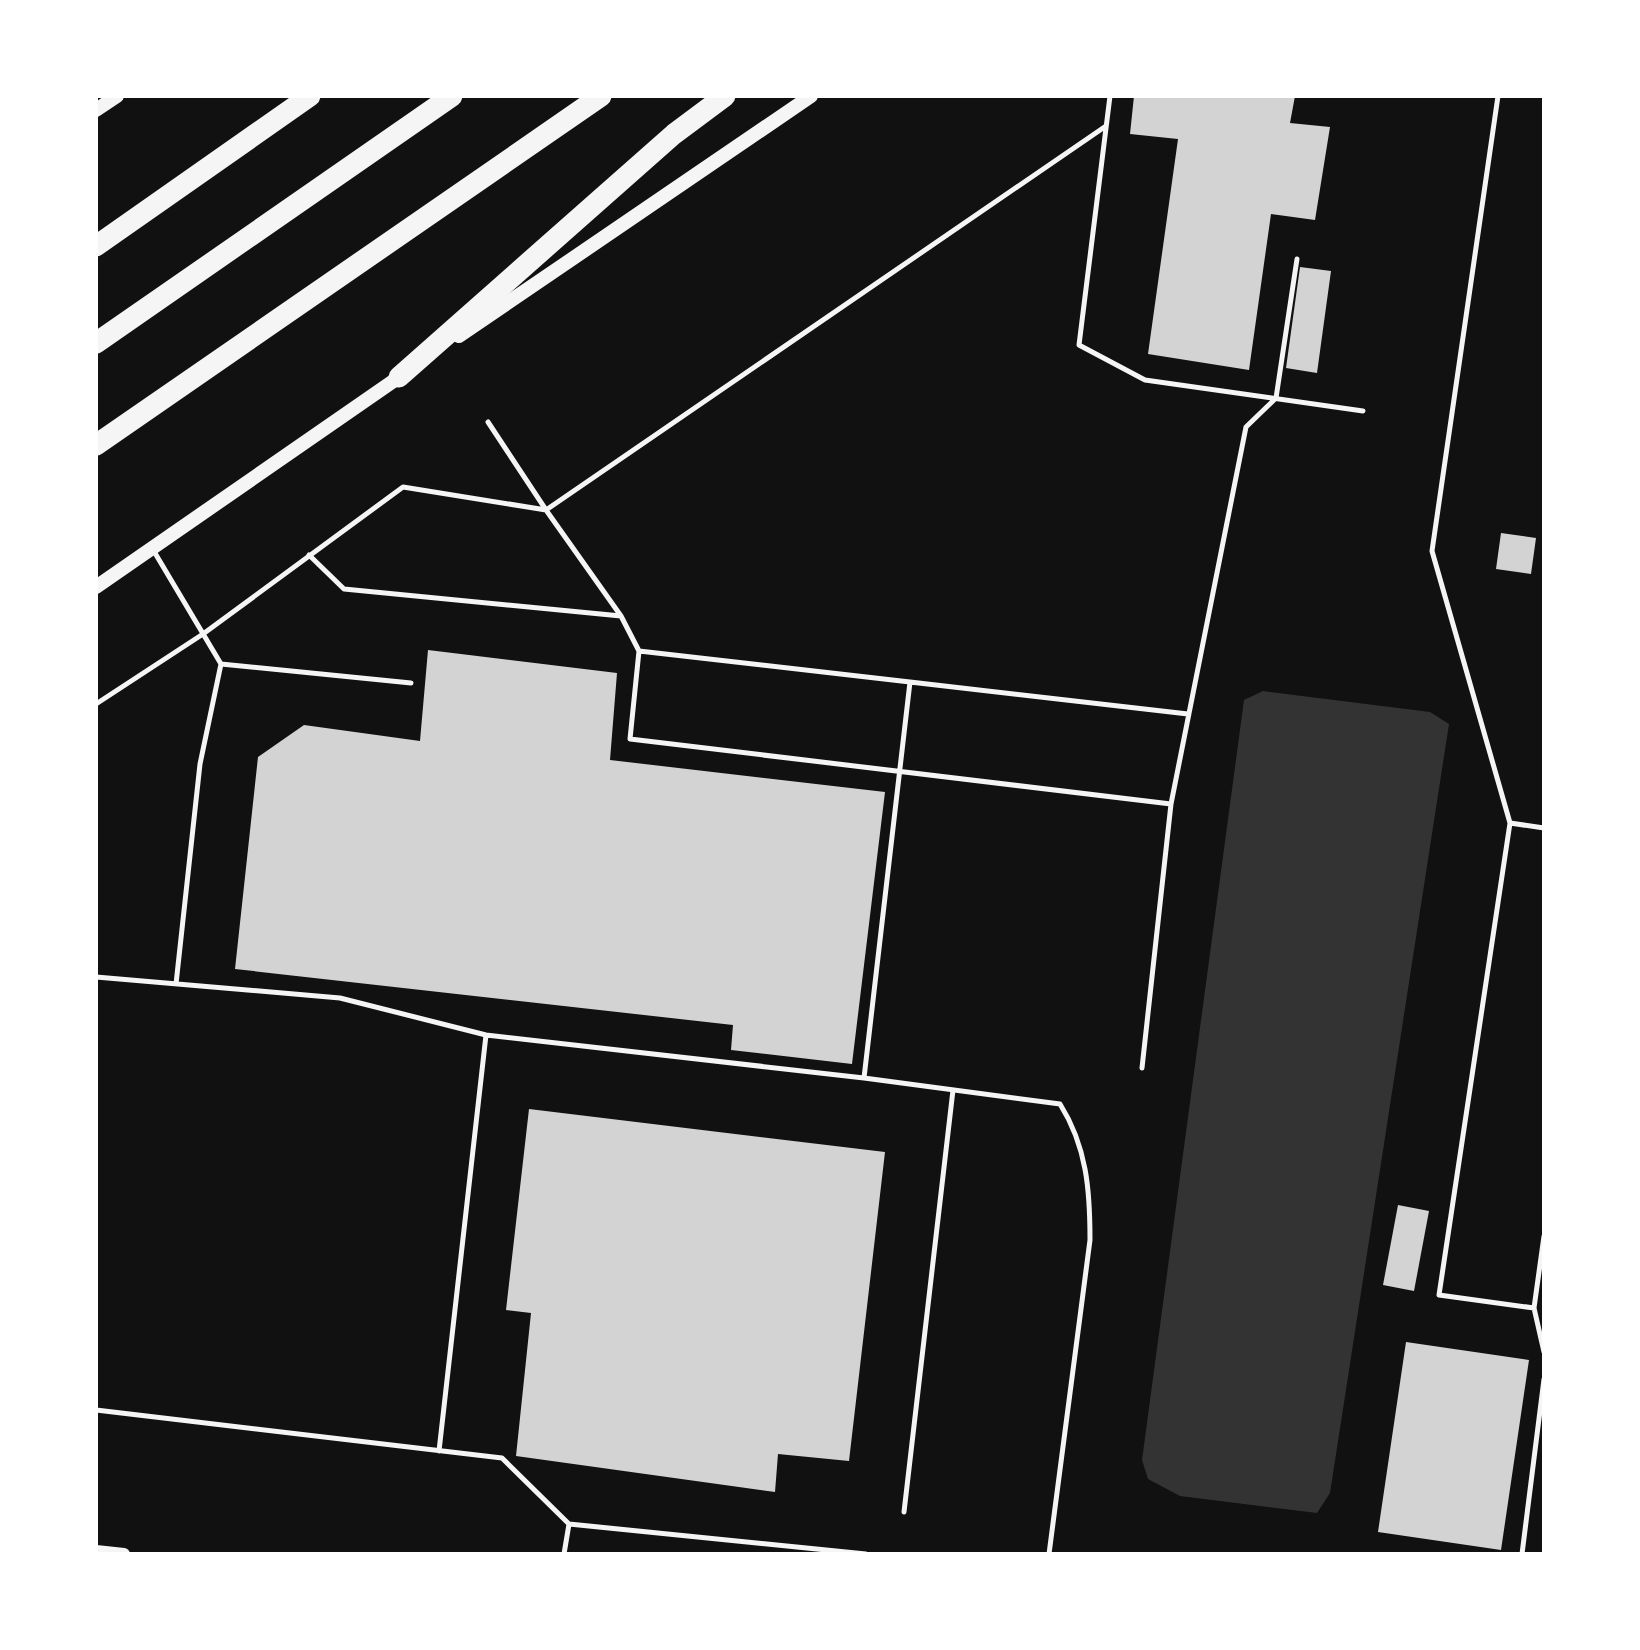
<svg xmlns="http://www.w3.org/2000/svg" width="1640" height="1650" font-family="Quicksand,sans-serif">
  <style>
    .water { fill: #333 }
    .building { fill: #d3d3d3 }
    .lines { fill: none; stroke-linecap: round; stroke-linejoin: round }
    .service { stroke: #f5f5f5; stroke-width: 5 }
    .tertiary { stroke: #f5f5f5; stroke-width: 12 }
    .secondary { stroke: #f5f5f5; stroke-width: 14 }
    .motorway { stroke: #f5f5f5; stroke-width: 21 }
  </style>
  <rect width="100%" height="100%" fill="#111"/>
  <path class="water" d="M1263 691 1430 712 1449 724 1330 1493 1317 1513 1180 1496 1148 1479 1142 1460 1244 700Z"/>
  <path class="building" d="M1134 96H1295L1290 123 1330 127 1315 220 1271 214 1249 370 1148 354 1178 139 1130 134Z
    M1300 267 1331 271 1317 373 1286 368Z
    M1501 533 1536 538 1531 574 1496 569Z
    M428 650 617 673 610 760 885 792 852 1064 731 1050 733 1025 235 969 258 757 304 725 420 741Z
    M529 1109 885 1152 849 1461 778 1454 775 1492 516 1456 531 1313 506 1310Z
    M1398 1205 1429 1211 1414 1291 1383 1285Z
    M1406 1342 1529 1360 1501 1550 1378 1532Z"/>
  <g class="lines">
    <path class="service" d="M1110 96 1079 345 1145 380 1363 411
      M1498 96 1432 551 1510 823 1439 1295 1534 1308 1544 1236
      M488 422 546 510 1106 126
      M152 548 221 664 200 764 176 984
      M309 555 344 589 621 616
      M639 651 630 739 1171 804 1246 427 1276 398 1297 259
      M221 664 411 683
      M96 704 203 634 403 487 546 510 621 616 639 651 910 682
      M1510 823 1544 828
      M96 977 340 998 486 1035 864 1078 1060 1104C1087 1147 1090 1191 1090 1240L1049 1554
      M1142 1068 1171 804
      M864 1078 910 682 1188 714
      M1534 1308 1544 1352
      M96 1410 502 1458 569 1524 866 1554
      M439 1451 486 1035
      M904 1512 953 1090
      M564 1554 569 1524
      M1522 1554 1544 1379"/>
    <path class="tertiary" d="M96 1551 124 1554"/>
    <path class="secondary" d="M96 110 117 96
      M459 336 811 96
      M96 587 405 373"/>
    <path class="motorway" d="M96 246 310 96
      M96 343 452 96
      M399 377 674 134 725 96
      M96 445 601 96"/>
  </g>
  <rect width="1640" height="1650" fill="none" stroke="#ffffff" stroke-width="196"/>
</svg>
